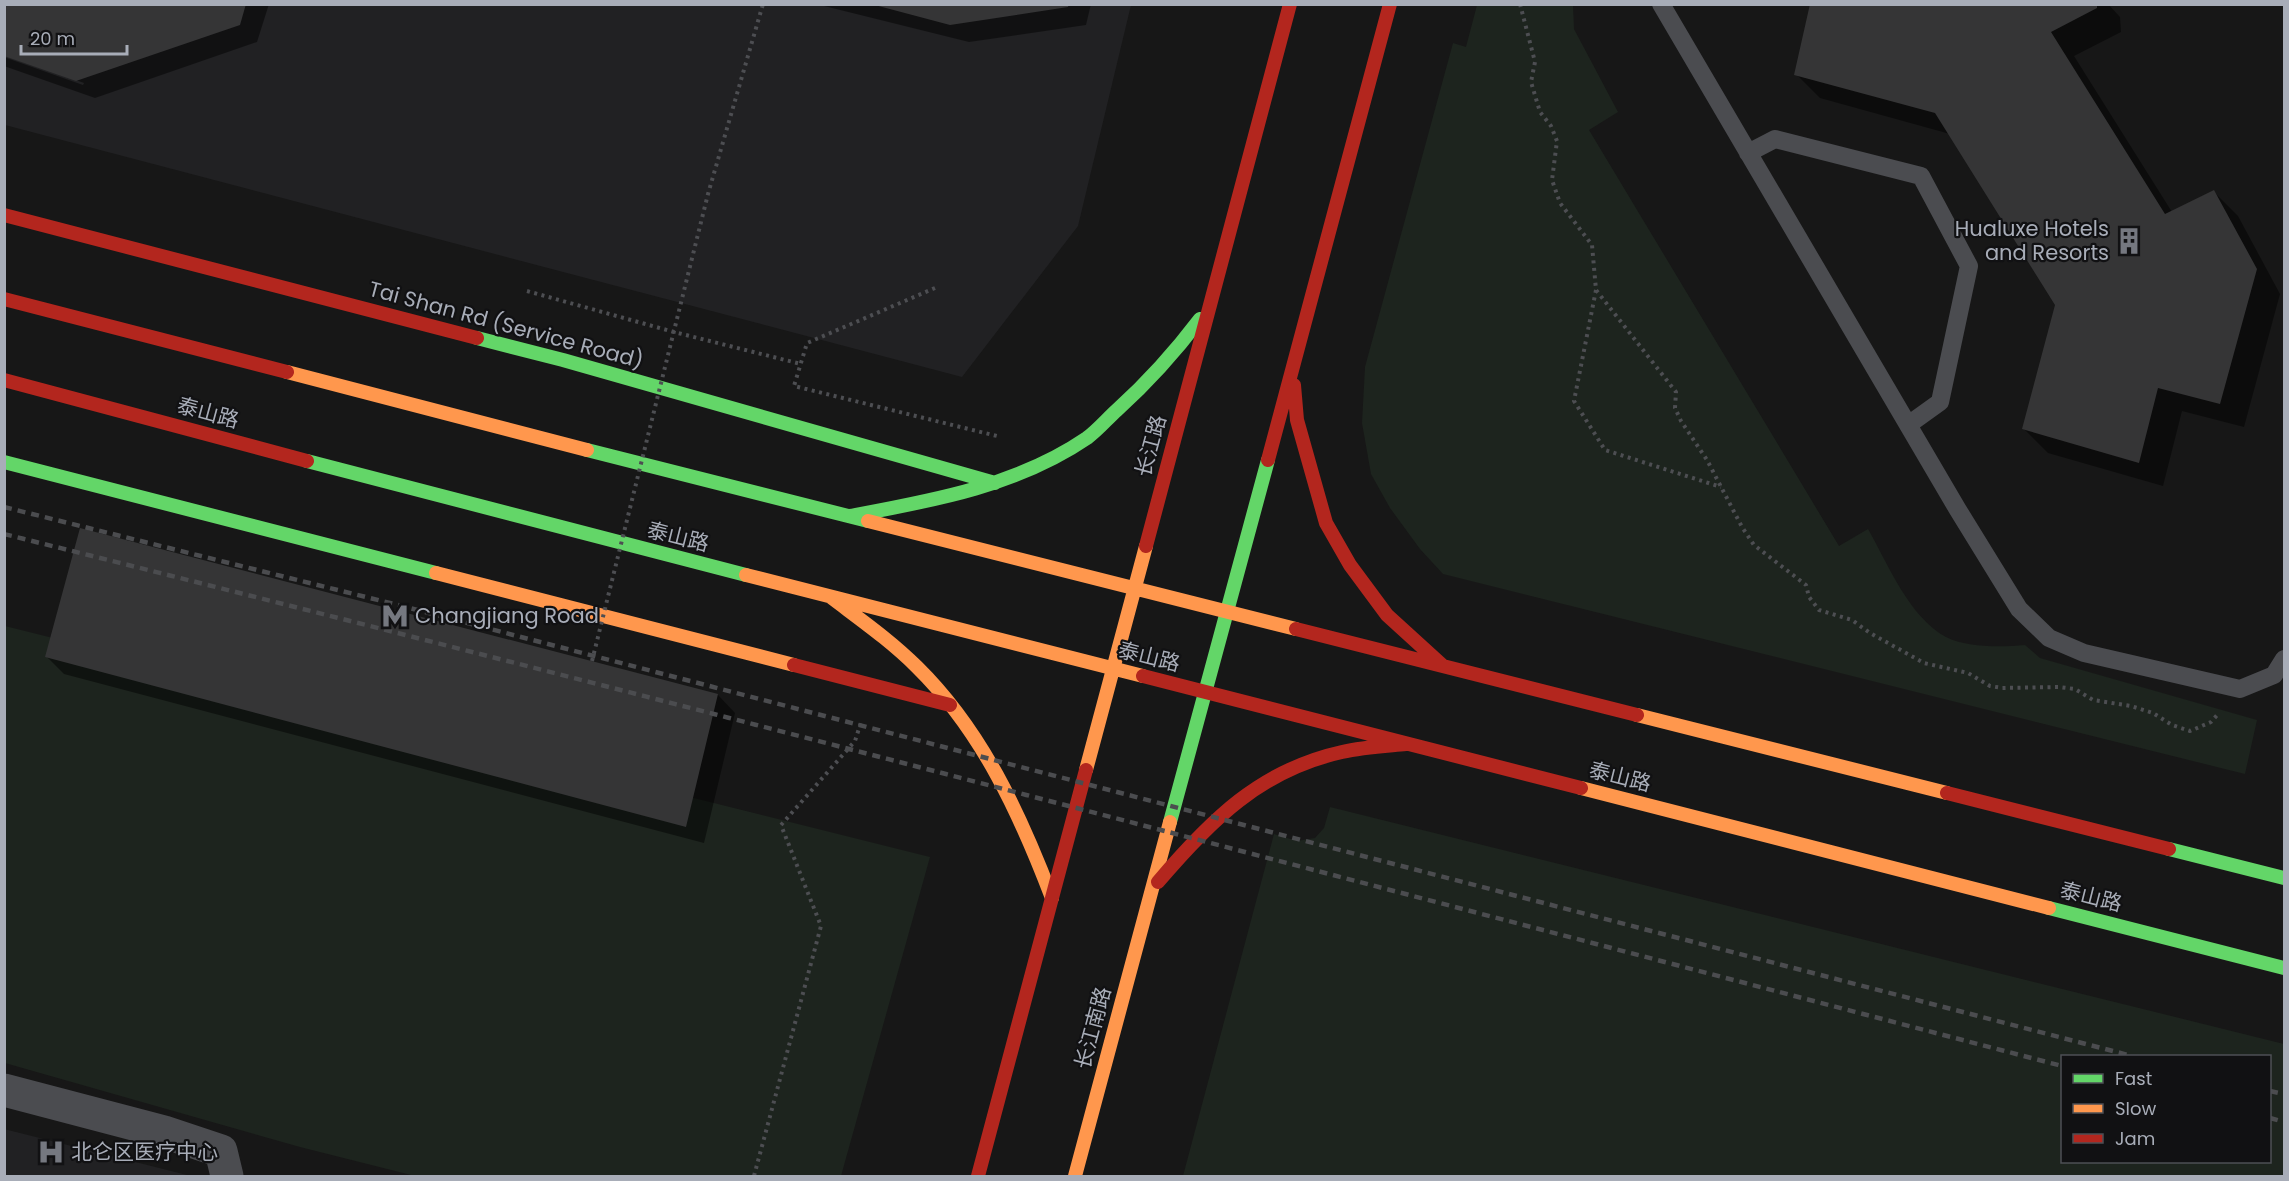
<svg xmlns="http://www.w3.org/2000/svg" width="2289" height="1181" font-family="Poppins,'Noto Sans SC',sans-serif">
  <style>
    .built { fill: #212123 }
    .green { fill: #1d241e; fill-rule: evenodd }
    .shadow { fill: #0007 }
    .building { fill: #353536 }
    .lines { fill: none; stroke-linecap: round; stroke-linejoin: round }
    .path { stroke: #4d4e52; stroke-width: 4; stroke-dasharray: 3 4.5; stroke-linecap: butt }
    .lane { stroke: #4b4c50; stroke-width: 18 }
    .street { stroke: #4b4c50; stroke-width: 33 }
    .fast { stroke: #63d668; stroke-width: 14 }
    .slow { stroke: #ff974d; stroke-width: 14 }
    .jam { stroke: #b3261e; stroke-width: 14 }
    .rail { stroke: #4b4c4f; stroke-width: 4.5; stroke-dasharray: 8 6; stroke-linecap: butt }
    .path-bridge { stroke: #4d4e52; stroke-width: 4; stroke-dasharray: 3 4.5; stroke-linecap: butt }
    .labels { text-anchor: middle; stroke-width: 4.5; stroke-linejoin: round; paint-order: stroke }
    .poi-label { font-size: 21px; fill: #a8adb8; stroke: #111113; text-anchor: start }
    .street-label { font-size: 21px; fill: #a8adb8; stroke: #111113 }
  </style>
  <rect width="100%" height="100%" fill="#171717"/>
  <path class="built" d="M4 5H1131L1078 226 962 377 5 125Z
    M4 1129 191 1176H5Z"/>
  <path class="green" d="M1477 5H1573L1574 29 1618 112 1589 130 1839 546 1868 529C1888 564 1909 617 1946 637 1967 648 2002 647 2025 645L2040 658 2257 720 2245 774 1443 574 1420 549 1390 508 1371 474 1362 423 1365 367 1453 43 1466 47Z
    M5 626 930 857 841 1176H415L300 1147 5 1063Z
    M1330 807 2284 1044V1176H1183L1274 834 1297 841 1315 838 1324 828ZM2062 1056H2270V1162H2062Z"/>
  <path class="shadow" d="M4 4H269L257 42 95 98 4 66V57L83 85 84 83 4 54Z
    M816 4H1091L1086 25 969 42Z
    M1812 4H2108L2120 17 2121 32 2074 56 2172 212 2213 191 2238 216 2280 294 2244 427 2182 411 2163 486 2048 453 2024 429 2057 305 1950 134 1820 98 1796 74Z
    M46 656 718 695 735 713 704 843 64 674Z"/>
  <path class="building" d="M4 4H246L240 25 76 81 4 56Z
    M871 4H1069L1068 7 950 25Z
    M1810 4H2097V8L2051 32 2165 214 2214 190 2257 269 2220 404 2158 388 2139 463 2022 429 2055 305 1935 113 1794 75Z
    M80 528 718 694 686 827 45 657Z"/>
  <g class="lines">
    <path class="path" d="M1520 4 1535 62 1531 82 1540 112 1551 126 1557 141 1552 180 1560 203 1592 245 1596 290 1676 392 1675 408 1681 421 1707 460 1742 527 1754 545 1806 585 1809 597 1819 610 1852 620 1870 633 1924 663 1968 673 1990 686 2002 688 2059 687 2075 689 2093 700 2131 706 2153 713 2172 725 2190 731 2211 722 2219 713
      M935 288 807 343 794 386 997 436
      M1596 290 1574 401 1605 450 1721 487
      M527 291 674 332 801 364
      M754 1176 821 926 781 825 855 741 862 719"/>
    <path class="lane" d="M1661 4 1958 510 2019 609 2049 638 2084 653 2240 689 2274 675 2284 659
      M1748 153 1775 139 1921 176 1969 266 1940 402 1908 425"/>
    <path class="street" d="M4 1090 164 1132 221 1151 227 1176"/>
    <path class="fast" d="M477 338 563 360 995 483
      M587 450 868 521
      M307 461 746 575
      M4 462 436 573
      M850 516C931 501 1017 486 1087 438 1098 430 1107 419 1117 410 1148 382 1175 352 1200 319
      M1170 822 1268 460
      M2169 849 2284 878
      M2049 908 2284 968"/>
    <path class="slow" d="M287 372 587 450
      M868 521 1296 629
      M436 573 794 665
      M746 575 1143 676
      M832 598C861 620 891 641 917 667 982 731 1020 814 1052 898
      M1637 715 1947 793
      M1086 770 1146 546
      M1581 788 2049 908
      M1075 1176 1170 822"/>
    <path class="jam" d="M4 215 477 338
      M4 299 287 372
      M4 380 307 461
      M1294 385 1297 420 1326 523 1350 565 1387 615 1443 666
      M1268 460 1390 4
      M1146 546 1290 4
      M1296 629 1637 715
      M794 665 950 705
      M1143 676 1581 788
      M1947 793 2169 849
      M1158 882C1210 821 1260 770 1342 752 1363 747 1385 746 1406 744
      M978 1176 1086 770"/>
    <path class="rail" d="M4 507 398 605 2132 1056
      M4 534C692 705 1377 887 2062 1066
      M2270 1091 2284 1094
      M2270 1118 2284 1122"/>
    <path class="path-bridge" d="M592 661 708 194 763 4"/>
  </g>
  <defs>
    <symbol id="building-bare" viewBox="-9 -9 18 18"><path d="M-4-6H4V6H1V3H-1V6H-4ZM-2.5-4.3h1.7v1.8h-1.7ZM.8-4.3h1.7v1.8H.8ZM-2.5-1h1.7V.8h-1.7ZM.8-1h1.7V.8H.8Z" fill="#757880" stroke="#111113" stroke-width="2.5" paint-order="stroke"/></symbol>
    <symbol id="metro-bare" viewBox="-9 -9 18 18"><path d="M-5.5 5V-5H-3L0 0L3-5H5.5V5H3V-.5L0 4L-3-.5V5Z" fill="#757880" stroke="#111113" stroke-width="2.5" paint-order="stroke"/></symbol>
    <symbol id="hospital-bare" viewBox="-9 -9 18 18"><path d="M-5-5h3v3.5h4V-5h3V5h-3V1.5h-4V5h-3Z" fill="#757880" stroke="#111113" stroke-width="2.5" paint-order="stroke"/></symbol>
  </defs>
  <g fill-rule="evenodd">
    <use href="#building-bare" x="2110" y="222" width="38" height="38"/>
    <use href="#metro-bare" x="376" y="597" width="38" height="38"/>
    <use href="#hospital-bare" x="32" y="1133" width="38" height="38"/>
  </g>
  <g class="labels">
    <g class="poi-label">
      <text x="2109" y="236" text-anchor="end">Hualuxe Hotels<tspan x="2109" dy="24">and Resorts</tspan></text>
      <text x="415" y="623">Changjiang Road</text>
      <text x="71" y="1159">北仑区医疗中心</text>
    </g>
    <g class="street-label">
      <text transform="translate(506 325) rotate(15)" y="7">Tai Shan Rd (Service Road)</text>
      <text transform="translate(208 413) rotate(15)" y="7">泰山路</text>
      <text transform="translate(1151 446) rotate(-75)" y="7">长江路</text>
      <text transform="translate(678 537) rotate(14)" y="7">泰山路</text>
      <text transform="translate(1149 657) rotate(14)" y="7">泰山路</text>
      <text transform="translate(1620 777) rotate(14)" y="7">泰山路</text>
      <text transform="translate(2091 897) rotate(14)" y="7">泰山路</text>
      <text transform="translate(1093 1028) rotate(-75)" y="7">长江南路</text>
    </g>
  </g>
  <rect width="2289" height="1181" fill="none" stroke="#a8adb8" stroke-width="12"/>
  <rect x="2061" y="1055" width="210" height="108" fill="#111113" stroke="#4d4f55" stroke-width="1.5"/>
  <rect x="2073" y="1074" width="30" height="9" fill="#63d668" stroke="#4d4f55" stroke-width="1.5"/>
  <text x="2115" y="1085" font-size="18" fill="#a8adb8">Fast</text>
  <rect x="2073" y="1104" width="30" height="9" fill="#ff974d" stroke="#4d4f55" stroke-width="1.5"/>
  <text x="2115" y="1115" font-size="18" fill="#a8adb8">Slow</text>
  <rect x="2073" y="1134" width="30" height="9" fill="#b3261e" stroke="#4d4f55" stroke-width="1.5"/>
  <text x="2115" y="1145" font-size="18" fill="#a8adb8">Jam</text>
  <path d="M21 45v9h106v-9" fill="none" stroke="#a8adb8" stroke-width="3"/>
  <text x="30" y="45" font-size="18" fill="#a8adb8" stroke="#111113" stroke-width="4.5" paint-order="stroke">20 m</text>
</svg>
